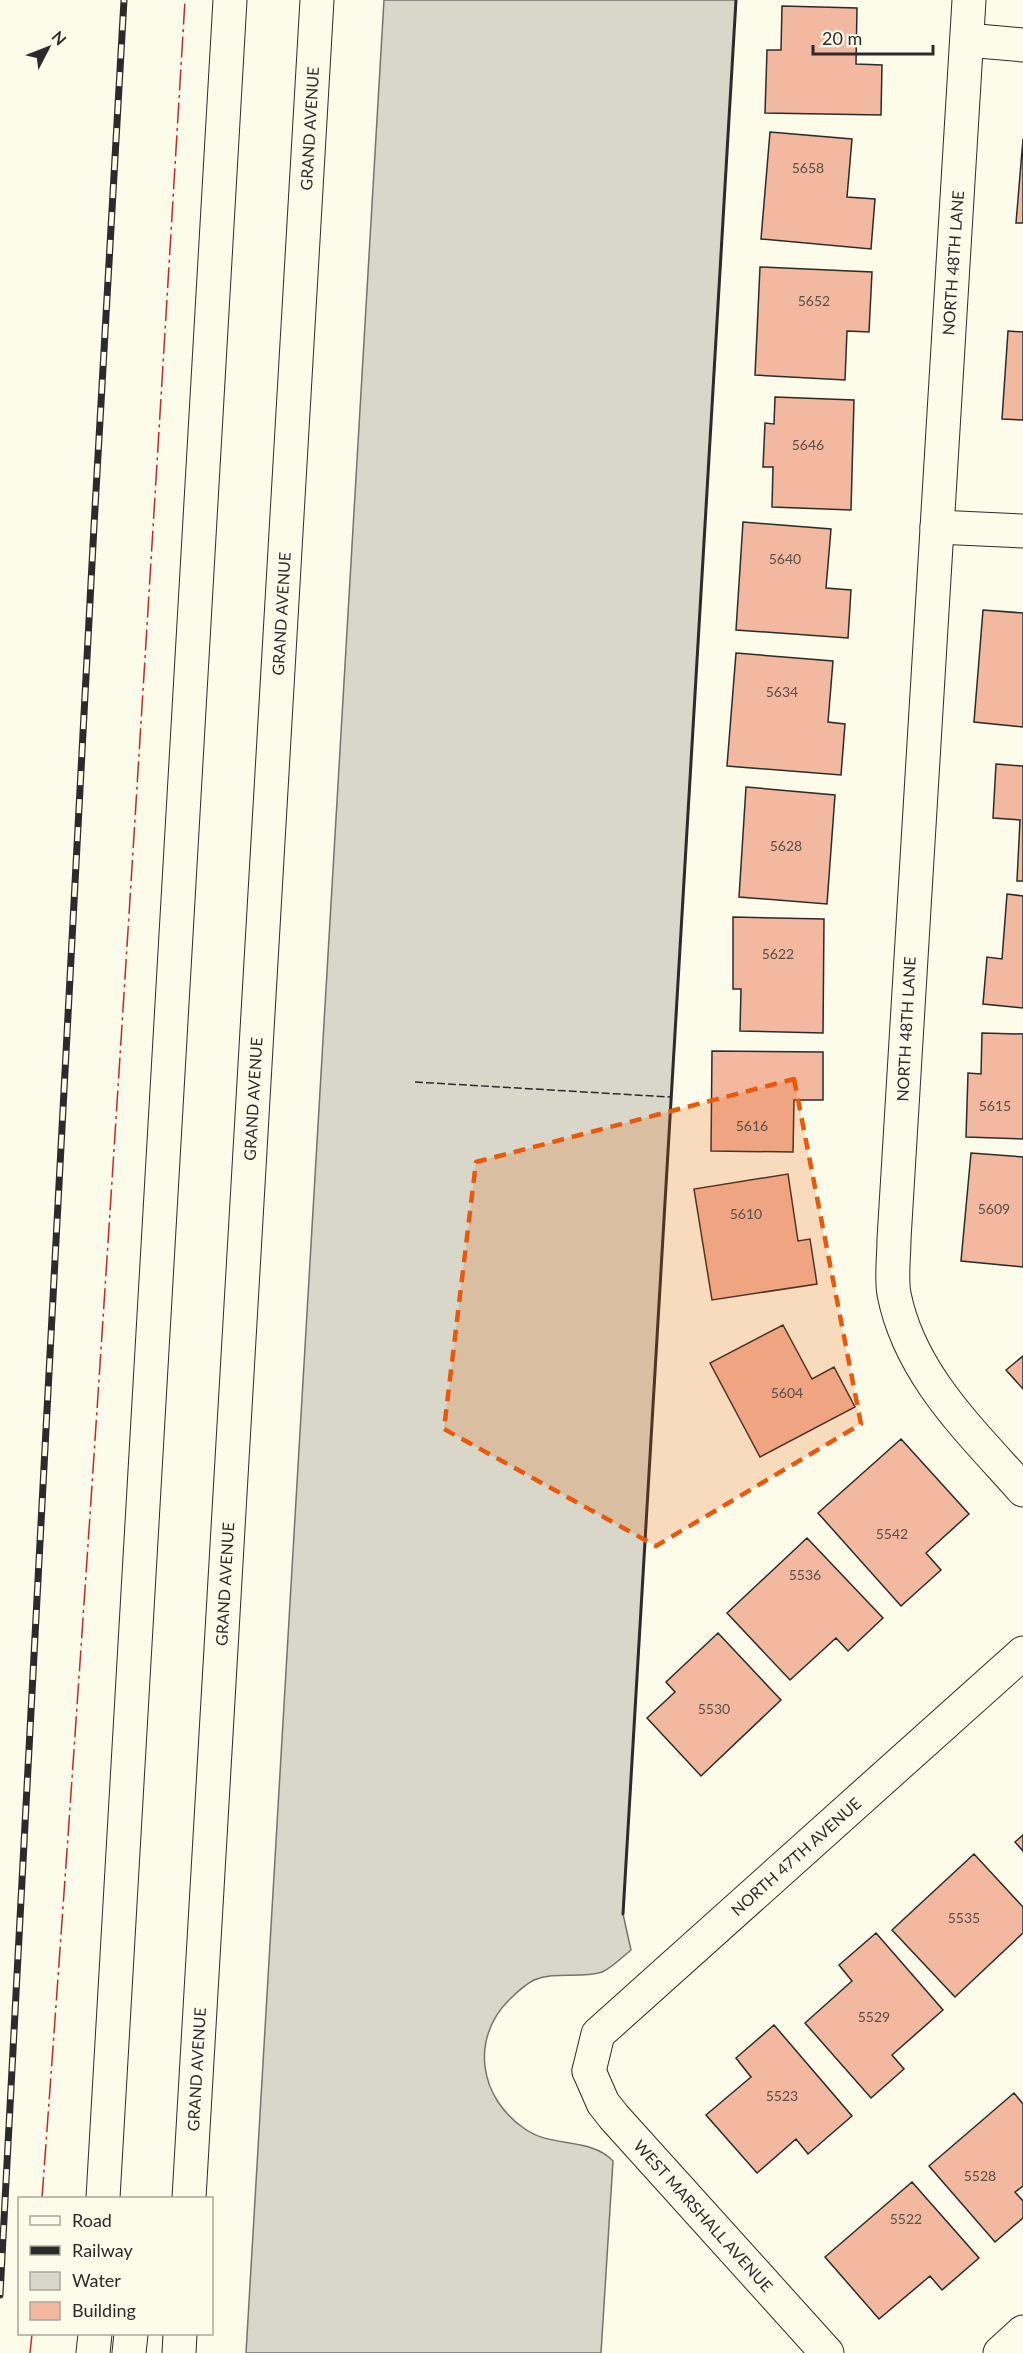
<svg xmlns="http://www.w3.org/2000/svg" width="1023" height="2353" font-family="Lato,sans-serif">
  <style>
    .water { fill: #d8d7c9; stroke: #74746e; stroke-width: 1.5 }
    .building { fill: #f2b8a0; stroke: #2b2b2b; stroke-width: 1.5 }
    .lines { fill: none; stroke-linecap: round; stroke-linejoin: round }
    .street-casing { stroke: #2b2b2b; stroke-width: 35 }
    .secondary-casing { stroke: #2b2b2b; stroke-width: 35 }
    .highway-casing { stroke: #2b2b2b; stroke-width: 35 }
    .street { stroke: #fdfbea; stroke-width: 33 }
    .secondary { stroke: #fdfbea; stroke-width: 33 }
    .highway { stroke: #fdfbea; stroke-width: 33 }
    .rail-casing { stroke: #2b2b2b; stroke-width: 7 }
    .rail { stroke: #fdfbea; stroke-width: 4.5; stroke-dasharray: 14; stroke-linecap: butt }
    .fence { stroke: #2b2b2b; stroke-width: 1.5; stroke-dasharray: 8 3; stroke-linecap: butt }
    .wall { stroke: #2b2b2b; stroke-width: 3 }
    .power { stroke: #c62828; stroke-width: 1.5; stroke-dasharray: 21 4.5 3 4.5; stroke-linecap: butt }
    .marked { fill: #e8590c; fill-opacity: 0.2; stroke: #e8590c; stroke-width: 4.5; stroke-dasharray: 12 8; stroke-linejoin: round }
    .labels { text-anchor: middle; stroke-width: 4.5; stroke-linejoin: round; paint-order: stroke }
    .number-label { font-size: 14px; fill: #5d4e48 }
    .street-label { font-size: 16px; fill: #2b2b2b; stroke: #fdfbea }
  </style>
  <rect width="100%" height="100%" fill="#fdfbea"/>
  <path class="water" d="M384 0H736L623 1914 631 1950C622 1957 612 1968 602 1972 580 1979 556 1971 534 1980 526 1984 516 1993 509 2000 470 2039 479 2098 525 2129 551 2148 591 2137 613 2161L601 2353H246Z"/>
  <path class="building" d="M782 6 857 8 856 64 882 65 881 115 765 113 767 50H781Z
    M770 132 852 139 847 197 875 199 871 249 761 239Z
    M1023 139V223H1016Z
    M760 267 872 272 869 332 847 331 845 380 755 375Z
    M1008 331 1023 332V420L1002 419Z
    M775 397 854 400 851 510 772 507 773 467H763L765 423 774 424Z
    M743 522 831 529 826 588 851 590 848 638 736 630Z
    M983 610 1023 613V727L974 722Z
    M736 653 833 661 828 722 845 724 841 775 727 766Z
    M996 764 1023 766V881H1017L1020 820 993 818Z
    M746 787 835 795 827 904 739 897Z
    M1007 894 1023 896V1008L983 1004 987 957 1002 959Z
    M733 917 824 919 823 1033 740 1031 741 989H733Z
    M982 1033 1023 1034V1139L966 1137 968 1073 981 1074Z
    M712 1051 823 1052V1100H794L793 1152 711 1151Z
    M971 1153 1023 1157V1267L961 1261Z
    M788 1174 798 1241 810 1239 817 1284 712 1300 694 1189Z
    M783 1325 812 1379 834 1367 855 1407 760 1457 710 1363Z
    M1023 1356V1389L1006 1370Z
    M901 1439 969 1514 926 1553 941 1570 901 1606 818 1513Z
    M807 1538 883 1618 848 1651 836 1638 790 1680 727 1613Z
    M718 1633 781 1700 701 1776 647 1718 675 1692 666 1682Z
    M1023 1835V1851L1015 1842Z
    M974 1854 1023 1907V1933L955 1997 892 1930Z
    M876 1933 943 2010 892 2055 904 2069 871 2098 805 2023 852 1981 839 1965Z
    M774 2025 852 2116 808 2154 796 2139 757 2173 706 2115 751 2077 736 2058Z
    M1014 2093 1023 2104V2186L1015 2192 1023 2201V2218L995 2242 929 2166Z
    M912 2182 979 2258 942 2290 930 2276 879 2319 825 2257Z"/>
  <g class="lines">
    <defs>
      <g id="street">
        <path d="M969 0 894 1239C894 1257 891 1277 894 1294 910 1375 971 1431 1023 1490"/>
        <path d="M967 40 1023 45"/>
        <path d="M937 527 1023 531"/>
        <path id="s1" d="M589 2071 603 2103 614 2117 827 2353"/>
        <path d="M1000 2353 1023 2332"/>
      </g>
      <g id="secondary">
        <path id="s2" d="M589 2071 598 2034 1023 1653"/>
      </g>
      <g id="highway">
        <path d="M103 2198 230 0"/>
        <path id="s3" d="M189 2198 317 0"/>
        <path d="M93 2353 95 2334"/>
        <path d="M129 2353 131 2334"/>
        <path d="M179 2353 180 2334"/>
      </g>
    </defs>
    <use href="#street" class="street-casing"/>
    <use href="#secondary" class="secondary-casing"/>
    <use href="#highway" class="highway-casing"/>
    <use href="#street" class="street"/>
    <use href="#secondary" class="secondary"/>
    <use href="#highway" class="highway"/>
    <defs>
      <path id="rail" d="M0 2295 94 526 124 0"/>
    </defs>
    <use href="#rail" class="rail-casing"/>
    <use href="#rail" class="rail"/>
    <path class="fence" d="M415 1082 670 1097"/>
    <path class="wall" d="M623 1914 736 0"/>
    <path class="power" d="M42 2198C96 1466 141 733 185 0
      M30 2353 32 2334"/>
  </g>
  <path class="marked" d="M794 1079 861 1424 656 1546 444 1429 476 1162Z"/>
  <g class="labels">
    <g class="number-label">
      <text x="808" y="173">5658</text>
      <text x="814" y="306">5652</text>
      <text x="808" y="450">5646</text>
      <text x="785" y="564">5640</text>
      <text x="782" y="697">5634</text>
      <text x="786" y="851">5628</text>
      <text x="778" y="959">5622</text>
      <text x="995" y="1111">5615</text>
      <text x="752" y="1131">5616</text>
      <text x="994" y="1214">5609</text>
      <text x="746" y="1219">5610</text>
      <text x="787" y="1398">5604</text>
      <text x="892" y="1539">5542</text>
      <text x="805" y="1580">5536</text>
      <text x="714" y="1714">5530</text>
      <text x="964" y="1923">5535</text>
      <text x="874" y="2022">5529</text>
      <text x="782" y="2101">5523</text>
      <text x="980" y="2181">5528</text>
      <text x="906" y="2224">5522</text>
    </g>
    <g class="street-label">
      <text dy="6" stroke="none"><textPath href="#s3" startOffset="2073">GRAND AVENUE</textPath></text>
      <text transform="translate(953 263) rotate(-86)" y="6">NORTH 48TH LANE</text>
      <text dy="6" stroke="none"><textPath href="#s3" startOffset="1587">GRAND AVENUE</textPath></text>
      <text transform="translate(906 1029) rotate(-87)" y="6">NORTH 48TH LANE</text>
      <text dy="6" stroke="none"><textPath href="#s3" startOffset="1101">GRAND AVENUE</textPath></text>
      <text dy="6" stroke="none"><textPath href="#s3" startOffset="615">GRAND AVENUE</textPath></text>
      <text dy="6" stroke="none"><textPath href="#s2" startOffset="304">NORTH 47TH AVENUE</textPath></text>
      <text dy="6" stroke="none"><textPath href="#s3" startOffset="129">GRAND AVENUE</textPath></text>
      <text dy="6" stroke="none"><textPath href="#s1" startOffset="186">WEST MARSHALL AVENUE</textPath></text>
    </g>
  </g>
  <rect x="18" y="2197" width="195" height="138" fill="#fdfbea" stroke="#a9a89e" stroke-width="1.5"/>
  <rect x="30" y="2216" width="30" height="9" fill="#fdfbea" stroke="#a9a89e" stroke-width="1.5"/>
  <text x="72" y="2227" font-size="18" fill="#2b2b2b">Road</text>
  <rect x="30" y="2246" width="30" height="9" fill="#2b2b2b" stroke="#a9a89e" stroke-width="1.5"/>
  <text x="72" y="2257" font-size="18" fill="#2b2b2b">Railway</text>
  <rect x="30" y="2272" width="30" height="18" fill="#d8d7c9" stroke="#a9a89e" stroke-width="1.5"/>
  <text x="72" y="2287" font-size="18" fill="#2b2b2b">Water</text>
  <rect x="30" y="2302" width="30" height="18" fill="#f2b8a0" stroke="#a9a89e" stroke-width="1.5"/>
  <text x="72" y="2317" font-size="18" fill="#2b2b2b">Building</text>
  <g transform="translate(48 48) rotate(48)" stroke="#fdfbea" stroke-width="4.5" paint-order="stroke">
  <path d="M0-4.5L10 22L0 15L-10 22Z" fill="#2b2b2b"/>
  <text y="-9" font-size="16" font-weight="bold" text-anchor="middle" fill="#2b2b2b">N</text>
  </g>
  <path d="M813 45v9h120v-9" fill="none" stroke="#2b2b2b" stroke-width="3"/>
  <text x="822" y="45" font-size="18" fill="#2b2b2b" stroke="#fdfbea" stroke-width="4.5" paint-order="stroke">20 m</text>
</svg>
